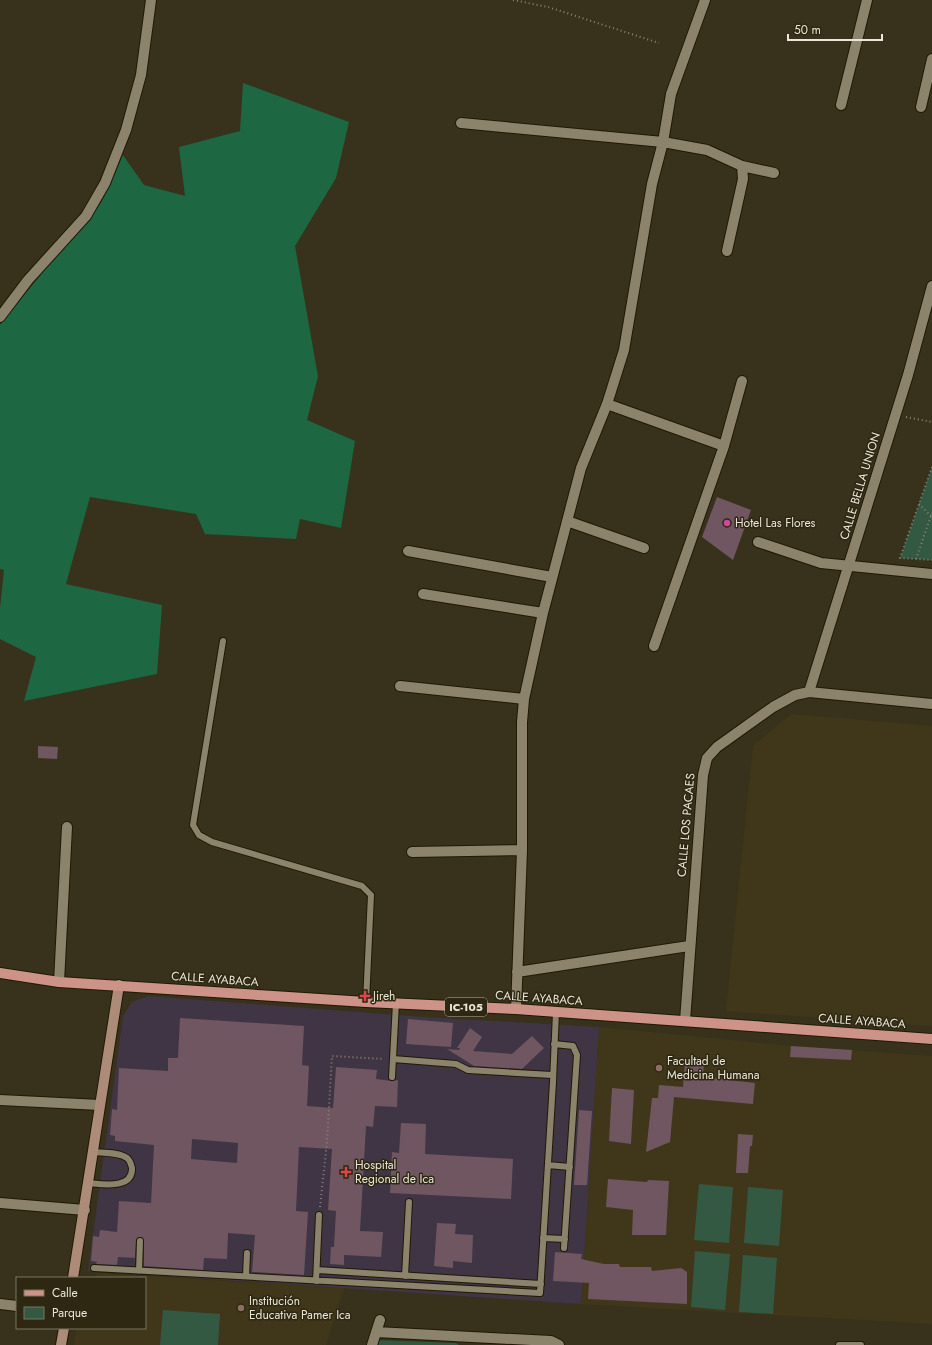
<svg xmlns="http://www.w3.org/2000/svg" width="932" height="1345" font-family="Jost,sans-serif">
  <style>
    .built { fill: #40371a }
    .medical { fill: #403545 }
    .green { fill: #335943 }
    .forest { fill: #1d6742 }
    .building { fill: #6f5661; fill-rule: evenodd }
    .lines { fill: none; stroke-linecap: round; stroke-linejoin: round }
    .lane-casing { stroke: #201904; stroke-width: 8 }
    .street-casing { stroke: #201904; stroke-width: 12 }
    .secondary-casing { stroke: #201904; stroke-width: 12 }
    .primary-casing { stroke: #201904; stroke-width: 12 }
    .path { stroke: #8a8573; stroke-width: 2; stroke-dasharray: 1 3; stroke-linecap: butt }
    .lane { stroke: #8b836b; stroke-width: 6 }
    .street { stroke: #8b836b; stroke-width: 10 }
    .secondary { stroke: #ac8b79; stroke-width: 10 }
    .primary { stroke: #ce9388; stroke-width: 10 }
    .hotel-dot { fill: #d1479c; stroke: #2e2812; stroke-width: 1.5 }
    .health-dot { fill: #e0444e; stroke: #2e2812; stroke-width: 1.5 }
    .education-dot { fill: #8d6e63; stroke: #2e2812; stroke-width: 1.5 }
    .labels { text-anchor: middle; stroke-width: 3; stroke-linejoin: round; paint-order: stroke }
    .shield { fill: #2e2812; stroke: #b2ad9d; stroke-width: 1 }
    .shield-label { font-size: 11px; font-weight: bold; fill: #eae6d9 }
    .street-label { font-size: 12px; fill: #eae6d9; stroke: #2e2812 }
    .poi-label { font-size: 12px; fill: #eae6d9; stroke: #2e2812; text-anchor: start }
  </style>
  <rect width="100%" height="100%" fill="#38321c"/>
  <path class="built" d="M791 714 932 726V1026L726 1011 753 746Z
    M599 1027 791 1046 932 1056V1324L581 1304Z
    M97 1273 344 1288 326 1345H74L77 1328H145V1278H96Z"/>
  <path class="medical" d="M149 996 423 1017 599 1027 581 1304 88 1271 123 1016 132 1002Z"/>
  <path class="green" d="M932 467V560L900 558Z
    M699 1184 733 1187 729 1243 694 1240Z
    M748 1187 783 1190 779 1246 744 1243Z
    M695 1251 730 1254 725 1310 691 1307Z
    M743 1255 777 1258 773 1314 739 1312Z
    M163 1310 220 1314 218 1345H160Z
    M376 1340 456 1343 459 1345H375Z"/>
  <path class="forest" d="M243 83 349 122 336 178 295 246 318 376 307 420 355 441 341 528 300 519 296 539 205 534 196 514 90 497 66 584 162 605 157 674 24 701 36 657 0 639V608L4 570 0 569V325L43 272 78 233 102 201 123 155 144 185 185 196 179 147 240 131Z"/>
  <path class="building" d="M717 497 751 510 733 560 702 537Z
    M38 746 58 747 57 759 38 758Z
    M180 1018 304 1026 302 1065 309 1066 307 1106 333 1108 336 1067 377 1070 376 1079 392 1081 398 1080 397 1107 375 1106 373 1127 366 1126 360 1231 383 1232 381 1257 344 1255V1265L330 1264 331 1247H334L336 1211 328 1210 332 1149 299 1147 296 1211 308 1212 304 1275 252 1272 255 1235 228 1233 227 1259 204 1258 203 1270 144 1266V1241L141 1237 136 1240 135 1258 118 1257 117 1265 96 1264 97 1262 91 1261 93 1236 99 1237 100 1230 117 1232 119 1201 151 1203 154 1145 115 1141V1136L110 1135 112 1109 117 1110 119 1068 168 1071V1058H178ZM192 1139 238 1143 237 1163 191 1159Z
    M408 1019 453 1023 451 1047 406 1044Z
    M470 1028 482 1037 473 1051 512 1054 532 1036 544 1048 522 1069 474 1066 447 1049 459 1050 460 1048H457Z
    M791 1046 852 1050 851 1060 790 1057Z
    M685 1062 704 1064 703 1077 755 1083 753 1104 674 1097 670 1142 646 1152 652 1098H658L659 1085 683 1087Z
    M612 1088 634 1090 631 1144 609 1141Z
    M579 1110 592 1111 587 1185H574Z
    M401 1123 426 1124 425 1154 513 1159 511 1199 390 1193 392 1152 399 1153Z
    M738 1134 753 1135 752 1146H750L748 1173H736Z
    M608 1179 647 1182 648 1180 669 1181 666 1235H632L633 1210 606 1207Z
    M437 1223 456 1224 455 1234 473 1235 472 1263 453 1261V1268L434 1266Z
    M555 1252 582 1254 581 1259 604 1264H619L620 1267H651L652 1271 681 1268 687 1272V1304L588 1299 589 1283 553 1281Z"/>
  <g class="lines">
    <defs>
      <path id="lane" d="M223 641 193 825 199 835 212 842 362 886 371 895 366 1002
        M554 1044 573 1046 577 1055 564 1248
        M393 1059 456 1064 468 1070 552 1075
        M392 1077 396 1003
        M548 1165 570 1167
        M89 1183C101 1184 133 1190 132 1168 131 1164 130 1160 127 1158 119 1152 103 1153 93 1152
        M543 1238 565 1239
        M94 1268 540 1293 553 1082 556 1012
        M317 1270 541 1284
        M139 1271 140 1241
        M246 1276 247 1253
        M405 1276 409 1202
        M316 1281 319 1215
        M839 1345H861"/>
      <path id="street" d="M841 105 867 0
        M921 107 932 59
        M461 123 663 142 707 150 742 166 774 173
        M727 251 743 179 742 166
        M0 317 28 280 86 216 105 183 126 130 141 75 151 0
        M607 404 724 446
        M567 521 644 548
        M758 542 821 563 932 574
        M408 551 552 577
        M423 594 543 613
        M654 646 724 446 742 381
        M400 686 524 699
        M809 692 908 375 932 286
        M412 852 522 850
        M517 972 689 946
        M59 982 67 827
        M516 1009 522 850V722L524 699 543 613 581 468 607 404 624 350 652 184 663 142 671 94 705 0
        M685 1021 703 775 707 758 717 747 773 707 795 695 809 692 932 704
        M0 1100 100 1105
        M0 1203 85 1210
        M0 1304 17 1306
        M376 1332 551 1341 559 1345
        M372 1345 380 1320"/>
      <path id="secondary" d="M73 1278 119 985
        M61 1345 64 1328"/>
      <path id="primary" d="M0 973 59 982 366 1002 516 1009 932 1039"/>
    </defs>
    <use href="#lane" class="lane-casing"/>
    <use href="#street" class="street-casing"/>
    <use href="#secondary" class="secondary-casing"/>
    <use href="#primary" class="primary-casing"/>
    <path class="path" d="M513 0 548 7 659 43
      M906 417 932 422
      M932 467 900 558 932 560
      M919 504 931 516
      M916 559 932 513
      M320 1207 327 1142 332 1056 384 1059"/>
    <use href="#lane" class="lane"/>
    <use href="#street" class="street"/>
    <use href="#secondary" class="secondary"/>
    <use href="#primary" class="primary"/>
  </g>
  <circle class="hotel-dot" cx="727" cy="523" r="4"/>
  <g class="health-dot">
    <path d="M363 990h4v4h4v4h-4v4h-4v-4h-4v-4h4z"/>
    <path d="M344 1166h4v4h4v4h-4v4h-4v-4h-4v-4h4z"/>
  </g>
  <g class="education-dot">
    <circle cx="659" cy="1068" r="4"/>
    <circle cx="241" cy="1308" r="4"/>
  </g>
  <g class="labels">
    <rect class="shield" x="445" y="998" width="42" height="18" rx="3"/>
    <g class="shield-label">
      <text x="466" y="1011">IC-105</text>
    </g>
    <g class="street-label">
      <text transform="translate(860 486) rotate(-73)" y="4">CALLE BELLA UNION</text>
      <text transform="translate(686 825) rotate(-85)" y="4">CALLE LOS PACAES</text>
      <text transform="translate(215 979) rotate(4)" y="4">CALLE AYABACA</text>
      <text transform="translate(539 998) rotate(4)" y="4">CALLE AYABACA</text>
      <text transform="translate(862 1021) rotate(4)" y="4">CALLE AYABACA</text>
    </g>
    <g class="poi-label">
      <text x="735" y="527">Hotel Las Flores</text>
      <text x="373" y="1000">Jireh</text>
      <text x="667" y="1065">Facultad de<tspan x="667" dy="14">Medicina Humana</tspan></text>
      <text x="355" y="1169">Hospital<tspan x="355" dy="14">Regional de Ica</tspan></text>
      <text x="249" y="1305">Institución<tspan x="249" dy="14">Educativa Pamer Ica</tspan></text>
    </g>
  </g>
  <rect x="16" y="1277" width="130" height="52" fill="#2e2812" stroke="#797462"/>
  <rect x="24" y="1290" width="20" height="6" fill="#ce9388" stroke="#797462"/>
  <text x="52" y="1297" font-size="12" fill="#eae6d9">Calle</text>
  <rect x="24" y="1307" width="20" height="12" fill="#335943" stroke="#797462"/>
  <text x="52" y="1317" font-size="12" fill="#eae6d9">Parque</text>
  <path d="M788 34v6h94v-6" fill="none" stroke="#eae6d9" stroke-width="2"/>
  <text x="794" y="34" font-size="12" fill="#eae6d9" stroke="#2e2812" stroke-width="3" paint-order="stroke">50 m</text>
</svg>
